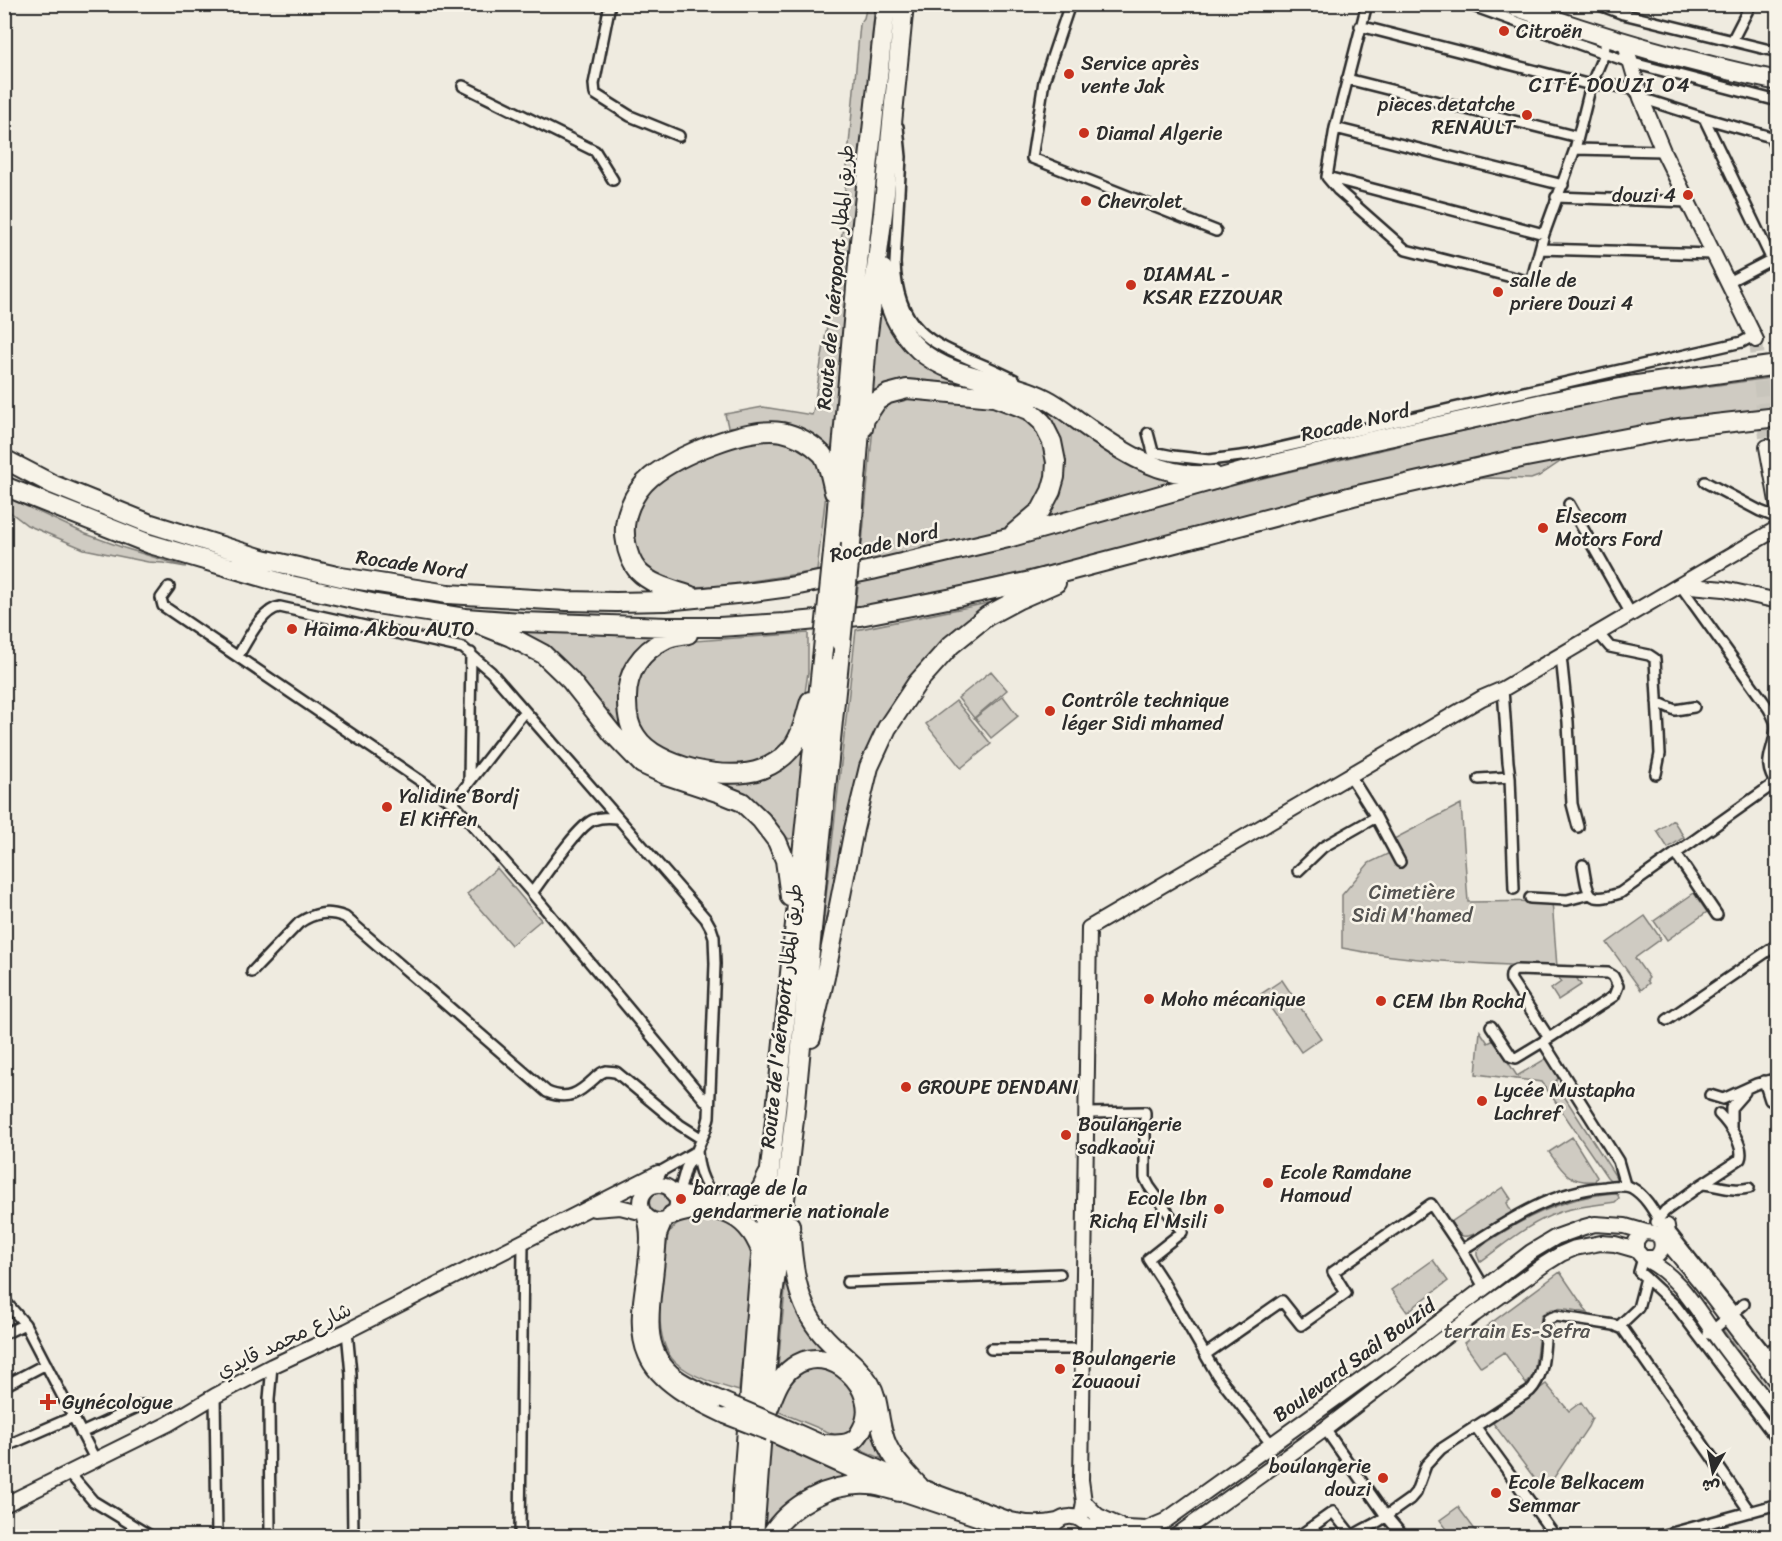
<svg xmlns="http://www.w3.org/2000/svg" width="1782" height="1541" font-family="Sriracha,'Playpen Sans Arabic',sans-serif">
  <style>
    .green { fill: #cfcbc2; stroke: #7d7b76; stroke-width: 1.5 }
    .lines { fill: none; stroke-linecap: round; stroke-linejoin: round }
    .secondary-tunnel { stroke: #c8c5bc; stroke-width: 14; stroke-dasharray: 14 7; stroke-linecap: butt }
    .street-casing { stroke: #2b2b2b; stroke-width: 14 }
    .secondary-casing { stroke: #2b2b2b; stroke-width: 18 }
    .highway-casing { stroke: #2b2b2b; stroke-width: 22 }
    .street { stroke: #f7f3e8; stroke-width: 9 }
    .secondary { stroke: #f7f3e8; stroke-width: 14 }
    .highway { stroke: #f7f3e8; stroke-width: 18 }
    .secondary-bridge-casing { stroke: #2b2b2b; stroke-width: 18; stroke-linecap: butt }
    .highway-bridge-casing { stroke: #2b2b2b; stroke-width: 22; stroke-linecap: butt }
    .secondary-bridge { stroke: #f7f3e8; stroke-width: 14 }
    .highway-bridge { stroke: #f7f3e8; stroke-width: 18 }
    .poi-dot { fill: #c8321e; stroke: #f7f3e8; stroke-width: 2 }
    .labels { text-anchor: middle; stroke-width: 5; stroke-linejoin: round; paint-order: stroke }
    .poi-label { font-size: 20px; fill: #2b2b2b; stroke: #f7f3e8; text-anchor: start }
    .street-label { font-size: 20px; fill: #2b2b2b; stroke: #f7f3e8 }
    .park-label { font-size: 20px; fill: #545351; stroke: #f7f3e8 }
    .neighbourhood-label { font-size: 21px; letter-spacing: 1.5px; fill: #2b2b2b; stroke: #f7f3e8 }
  </style>
  <rect width="100%" height="100%" fill="#efebe0"/>
  <filter id="ink" filterUnits="userSpaceOnUse"><feTurbulence type="fractalNoise" baseFrequency=".0167" numOctaves="2"/><feDisplacementMap in="SourceGraphic" scale="12" xChannelSelector="R" yChannelSelector="G"/><feConvolveMatrix kernelMatrix="1 2 1 2 8 2 1 2 1" color-interpolation-filters="sRGB"/></filter>
  <g filter="url(#ink)">
    <path class="green" d="M867 5H875L833 457C806 417 770 425 728 427L725 414 763 407 812 415 813 412 845 215 843 211 860 24 864 18Z
      M880 298C889 325 897 345 921 363 946 383 982 384 1011 395 1028 401 1046 408 1061 418 1078 429 1093 443 1109 454 1132 470 1159 478 1186 483L1034 525 1048 512 1049 419 1042 409 1021 400 934 386 869 406Z
      M1777 377V408C1540 432 1309 503 1078 559 1004 576 930 595 855 607L859 581 1255 480 1449 434 1592 402Z
      M907 398 1000 407 1031 424 1047 447 1050 462 1041 502 1013 527 860 565 874 416C884 404 892 402 907 398Z
      M758 440H788L821 461 826 493 817 571 720 586 689 587 652 574 639 557 634 540 633 525 637 509 646 496 659 482 700 456Z
      M1578 455 1560 462 1539 476 1531 479 1491 478 1458 480Z
      M4 496 86 534 124 548 186 567 163 563 148 562 84 549 27 525 5 508Z
      M988 603 989 610 897 701 823 946 821 942 856 630Z
      M508 629 653 635 649 641 624 718 684 773 794 757 806 743 794 838 789 839 778 830 664 770Z
      M808 633V672L803 706 783 748 761 761 731 766 683 759 668 754 648 738 638 722 636 696 639 679 652 659 671 648 694 641Z
      M991 671 1007 690 974 718 958 698Z
      M1003 696 1018 716 991 738 975 718Z
      M956 701 991 744 961 768 926 724Z
      M1461 804 1468 902 1552 901 1557 967C1485 964 1413 962 1342 948V895L1369 863 1398 849 1392 840Z
      M1673 820 1684 837 1668 848 1657 831Z
      M497 868 541 920 511 945 467 894Z
      M1694 893 1707 912 1667 940 1654 921Z
      M1645 916 1661 939 1635 958 1649 978 1647 980 1649 983 1641 990 1607 943Z
      M1558 977H1576L1581 985 1558 1000 1551 989 1561 982Z
      M1282 980 1321 1038 1301 1052 1261 994Z
      M1480 1031 1488 1043 1494 1040 1517 1076 1547 1058 1559 1077 1555 1082 1616 1177 1617 1183H1613L1607 1177 1542 1082 1476 1074Z
      M1572 1137 1597 1177 1595 1181C1569 1183 1563 1172 1549 1152Z
      M1503 1187 1511 1199 1507 1203 1511 1211V1214C1502 1219 1472 1239 1463 1236 1457 1234 1454 1227 1451 1222Z
      M646 1203a13 13 0 1 1 26 0a13 13 0 1 1-26 0Z
      M1614 1193 1618 1195 1619 1198 1615 1202C1598 1205 1577 1206 1560 1212 1530 1222 1505 1244 1480 1262L1477 1255V1251C1483 1244 1492 1239 1500 1234 1535 1212 1572 1196 1614 1193Z
      M712 1216 740 1228 752 1251 739 1391C718 1385 692 1377 675 1362 648 1335 664 1269 668 1235 677 1218 695 1218 712 1216Z
      M788 1257 831 1349 894 1464 853 1446 871 1423 835 1358 777 1378Z
      M1433 1260 1448 1281 1407 1312 1391 1290Z
      M1560 1272 1588 1313C1575 1311 1548 1302 1541 1317L1534 1374 1526 1384 1504 1352 1481 1367 1464 1343Z
      M1726 1323 1773 1388 1771 1390H1766L1721 1327Z
      M812 1365 840 1373 861 1403 855 1431 840 1437 777 1411 780 1397 794 1375Z
      M1546 1384 1569 1411 1581 1402 1592 1418 1588 1427 1549 1485 1544 1487 1538 1483 1493 1423Z
      M771 1440 855 1479 762 1536Z
      M1458 1507 1476 1531 1469 1536H1452L1440 1520Z"/>
    <g class="lines">
      <path class="secondary-tunnel" d="M1756 340 1767 447"/>
      <defs>
        <path id="street" d="M610 4 594 84 595 94 630 116 679 136
          M1070 4 1044 81 1032 158 1216 231
          M1367 4 1335 128 1327 177 1338 190 1406 250 1531 282 1544 234 1575 149 1591 85 1604 54 1606 38
          M1467 4 1629 62 1778 101
          M1597 4 1623 14 1778 52
          M1360 26 1591 85 1606 84 1633 89 1641 98 1704 118 1778 139
          M1732 41 1751 4
          M1347 79 1578 137
          M463 86 595 151 613 180
          M1704 118 1772 260
          M898 127 901 157 895 263C898 349 954 347 1015 380
          M1335 128 1563 185
          M1770 136 1778 153
          M1575 149 1663 151
          M1327 177 1544 234
          M1556 197 1689 202
          M1540 249 1712 254
          M1728 282 1778 256
          M1148 433 1153 452 1173 456 1209 460 1249 455 1742 342 1755 335
          M1705 482 1760 511 1778 518
          M1569 504 1631 614
          M1680 585 1769 709C1771 713 1774 718 1775 722 1779 748 1757 760 1778 786
          M169 587 161 598 163 606 453 803 532 893 708 1104
          M1598 633 1610 647 1649 655 1655 659 1660 754 1656 774
          M238 656C247 641 262 609 280 607L463 648 491 672 706 919 711 928 714 937 715 964 709 1117 706 1129 697 1150 686 1168 678 1196
          M1561 656 1568 722 1572 804 1578 827
          M1503 689 1508 762 1510 777 1514 889
          M1657 702 1675 710 1694 707
          M1349 774 1376 817 1400 862
          M1479 779 1510 777
          M469 781 471 653
          M453 803 524 712
          M1676 854 1717 915
          M1583 865C1588 895 1587 904 1620 893L1775 783
          M1298 871 1323 847 1376 817
          M532 893C544 877 577 827 593 820 601 817 609 817 617 818
          M1530 898 1567 900 1590 894
          M252 972 299 923C315 912 328 911 345 917L547 1092C568 1101 579 1093 594 1079 597 1076 601 1072 606 1071 608 1071 614 1072 616 1072L680 1125 702 1139
          M1667 1020 1778 944
          M1491 1026 1512 1057 1516 1058 1549 1038 1614 996 1618 986 1613 976 1608 973 1516 970C1511 972 1510 975 1511 980L1549 1038
          M1543 1042 1618 1161 1625 1185
          M1764 1081 1770 1100
          M1710 1095 1723 1099 1756 1084 1778 1078
          M1770 1100 1778 1090
          M1088 1113 1145 1112V1178L1149 1186 1182 1232 1148 1259 1165 1285 1217 1375 1272 1445
          M1731 1127V1108L1745 1092
          M697 1151C698 1171 704 1189 721 1201
          M1702 1184C1718 1185 1733 1192 1749 1188
          M644 1192 658 1173 693 1153
          M1656 1222 1665 1211 1702 1184 1740 1159C1745 1146 1728 1123 1719 1114
          M1672 1234 1778 1368
          M1462 1250C1507 1221 1551 1191 1605 1187 1614 1186 1624 1184 1632 1188 1648 1197 1657 1218 1666 1232
          M1646 1278 1676 1306 1778 1441
          M847 1282 1060 1274
          M4 1300 25 1324 95 1459
          M1618 1327 1638 1308 1646 1278 1639 1272 1643 1258
          M347 1331 351 1374 353 1536
          M4 1334 25 1324
          M1708 1334 1744 1304
          M991 1349H1083
          M1206 1354 1282 1301 1301 1325 1346 1293 1333 1272 1431 1204 1462 1250 1484 1287
          M1762 1356 1778 1345
          M4 1386 46 1364
          M215 1396 217 1536
          M1475 1426 1555 1536
          M1325 1429 1386 1516C1376 1525 1363 1528 1353 1536
          M81 1433 142 1405
          M4 1447 73 1417
          M69 1473 93 1501 149 1535
          M270 1536 269 1399 272 1366
          M520 1536 523 1242
          M1299 1536 1333 1512 1352 1536
          M1403 1536 1386 1516 1410 1499 1416 1492 1426 1465 1441 1449 1530 1391C1548 1372 1542 1343 1548 1319L1556 1316 1614 1325 1623 1329 1750 1512
          M1661 1536 1778 1504"/>
        <path id="secondary" d="M1625 43 1641 98 1663 151 1756 340
          M1767 447 1778 507
          M1680 585 1778 528
          M641 1203a18 18 0 1 1 36 0a18 18 0 1 1-36 0Z
          M594 1209 620 1207 644 1213
          M644 1214C651 1234 647 1253 645 1273 641 1299 635 1330 646 1355 658 1385 698 1403 725 1416
          M669 1218 664 1223 659 1235C658 1252 656 1270 654 1287 650 1320 646 1354 677 1377 691 1387 707 1393 723 1400
          M1667 1226 1668 1234 1673 1249
          M1661 1240C1663 1248 1661 1254 1654 1258H1643L1636 1250V1241L1641 1234 1646 1232 1655 1233 1673 1249 1702 1284 1778 1384
          M1645 1259C1681 1277 1698 1312 1721 1343 1739 1368 1759 1391 1778 1416
          M775 1422 919 1486 1011 1520C1027 1524 1040 1525 1057 1521
          M769 1433 899 1492 1030 1536
          M1084 1502 1098 1516 1118 1525
          M4 1505 168 1424 215 1396 272 1366 347 1331 658 1173
          M1081 1520 1084 1502 1081 1480 1089 928 1482 698 1503 689 1680 585 1724 589 1778 601
          M1087 1526 1146 1529 1165 1521 1403 1350 1531 1252 1556 1237 1584 1227 1595 1224 1625 1226 1646 1232
          M1049 1536C1054 1511 1086 1510 1091 1536
          M1176 1536 1325 1429 1475 1314 1545 1264 1561 1254 1575 1248 1601 1243 1615 1244 1636 1250"/>
        <path id="highway" d="M1509 4C1597 36 1686 62 1778 81
          M883 269C885 300 895 328 919 350 954 381 1006 378 1046 399 1058 405 1069 414 1080 422 1120 451 1161 479 1213 475
          M863 428 865 419 877 401 888 394 907 389 994 397 1029 410 1042 422 1052 442 1056 462 1055 477 1051 491 1041 510 1014 533
          M4 459 54 485 148 523 263 559 341 577 448 594 567 601 616 602 665 601 746 593 789 587 872 570 1008 538 1246 471 1370 441 1543 403 1630 386 1778 365
          M4 486 150 544 286 584 376 604 465 618 522 622 668 627H719L785 623 860 616 953 598 1031 581 1353 496 1521 458 1679 428 1778 417
          M851 544 867 342 883 213 904 4
          M833 553 860 241 886 4
          M691 596C674 590 651 585 638 571 632 564 627 552 626 542 621 519 633 492 651 477 678 455 747 426 782 432 797 435 811 443 822 454 828 461 832 483 834 492
          M481 625 511 637 543 654 570 680 612 733 642 764 666 775 720 793 742 802 761 820 777 841 785 860 790 897
          M688 634C681 635 672 636 666 639 640 652 626 673 627 701 627 713 629 727 636 736 656 768 730 782 762 769 772 765 782 759 789 751 801 739 805 717 810 701
          M811 1038 825 977 854 829 869 767 887 728 917 683 951 645 987 616 1017 600 1056 583
          M675 1194C699 1200 739 1213 759 1192 763 1187 765 1180 768 1175
          M672 1215C711 1202 746 1210 761 1251
          M790 1225C792 1262 796 1305 822 1334 837 1352 858 1364 870 1384 879 1399 878 1417 883 1433 888 1455 904 1470 919 1486
          M768 1410C774 1395 779 1377 793 1367 829 1339 883 1390 862 1429 859 1435 856 1440 850 1442 841 1446 832 1444 822 1444
          M741 1536 742 1494 758 1287 822 659
          M754 1536 772 1302 780 1244 795 1110 819 856 841 643
          M770 1536C790 1504 830 1483 868 1485 878 1485 889 1489 899 1492"/>
      </defs>
      <use href="#street" class="street-casing"/>
      <use href="#secondary" class="secondary-casing"/>
      <use href="#highway" class="highway-casing"/>
      <use href="#street" class="street"/>
      <use href="#secondary" class="secondary"/>
      <use href="#highway" class="highway"/>
      <defs>
        <path id="secondary-bridge" d="M723 1400 775 1422
          M725 1416 769 1433"/>
        <path id="highway-bridge" d="M841 643 851 544
          M822 659 833 553"/>
      </defs>
      <use href="#secondary-bridge" class="secondary-bridge-casing"/>
      <use href="#highway-bridge" class="highway-bridge-casing"/>
      <use href="#secondary-bridge" class="secondary-bridge"/>
      <use href="#highway-bridge" class="highway-bridge"/>
    </g>
  </g>
  <g class="poi-dot">
    <circle cx="1504" cy="31" r="6"/>
    <circle cx="1069" cy="74" r="6"/>
    <circle cx="1527" cy="115" r="6"/>
    <circle cx="1084" cy="133" r="6"/>
    <circle cx="1688" cy="195" r="6"/>
    <circle cx="1086" cy="201" r="6"/>
    <circle cx="1131" cy="285" r="6"/>
    <circle cx="1498" cy="292" r="6"/>
    <circle cx="1543" cy="528" r="6"/>
    <circle cx="292" cy="629" r="6"/>
    <circle cx="1050" cy="711" r="6"/>
    <circle cx="387" cy="807" r="6"/>
    <circle cx="1149" cy="999" r="6"/>
    <circle cx="1381" cy="1001" r="6"/>
    <circle cx="906" cy="1087" r="6"/>
    <circle cx="1482" cy="1101" r="6"/>
    <circle cx="1066" cy="1135" r="6"/>
    <circle cx="1268" cy="1183" r="6"/>
    <circle cx="681" cy="1199" r="6"/>
    <circle cx="1219" cy="1209" r="6"/>
    <circle cx="1060" cy="1369" r="6"/>
    <path d="M45 1393h6v6h6v6h-6v6h-6v-6h-6v-6h6z"/>
    <circle cx="1383" cy="1478" r="6"/>
    <circle cx="1496" cy="1493" r="6"/>
  </g>
  <g class="labels">
    <g class="poi-label">
      <text x="1516" y="38">Citroën</text>
      <text x="1081" y="70">Service après<tspan x="1081" dy="23">vente Jak</tspan></text>
      <text x="1515" y="111" text-anchor="end">pieces detatche<tspan x="1515" dy="23">RENAULT</tspan></text>
      <text x="1096" y="140">Diamal Algerie</text>
      <text x="1676" y="202" text-anchor="end">douzi 4</text>
      <text x="1098" y="208">Chevrolet</text>
      <text x="1143" y="281">DIAMAL -<tspan x="1143" dy="23">KSAR EZZOUAR</tspan></text>
      <text x="1510" y="287">salle de<tspan x="1510" dy="23">priere Douzi 4</tspan></text>
      <text x="1555" y="523">Elsecom<tspan x="1555" dy="23">Motors Ford</tspan></text>
      <text x="304" y="636">Haima Akbou AUTO</text>
      <text x="1062" y="707">Contrôle technique<tspan x="1062" dy="23">léger Sidi mhamed</tspan></text>
      <text x="399" y="803">Yalidine Bordj<tspan x="399" dy="23">El Kiffen</tspan></text>
      <text x="1161" y="1006">Moho mécanique</text>
      <text x="1393" y="1008">CEM Ibn Rochd</text>
      <text x="918" y="1094">GROUPE DENDANI</text>
      <text x="1494" y="1097">Lycée Mustapha<tspan x="1494" dy="23">Lachref</tspan></text>
      <text x="1078" y="1131">Boulangerie<tspan x="1078" dy="23">sadkaoui</tspan></text>
      <text x="1280" y="1179">Ecole Ramdane<tspan x="1280" dy="23">Hamoud</tspan></text>
      <text x="693" y="1195">barrage de la<tspan x="693" dy="23">gendarmerie nationale</tspan></text>
      <text x="1207" y="1205" text-anchor="end">Ecole Ibn<tspan x="1207" dy="23">Richq El Msili</tspan></text>
      <text x="1072" y="1365">Boulangerie<tspan x="1072" dy="23">Zouaoui</tspan></text>
      <text x="62" y="1409">Gynécologue</text>
      <text x="1371" y="1473" text-anchor="end">boulangerie<tspan x="1371" dy="23">douzi</tspan></text>
      <text x="1508" y="1489">Ecole Belkacem<tspan x="1508" dy="23">Semmar</tspan></text>
    </g>
    <g class="street-label">
      <text transform="translate(835 277) rotate(-85)" y="7">Route de l'aéroport طريق المطار</text>
      <text transform="translate(1355 422) rotate(-13)" y="7">Rocade Nord</text>
      <text transform="translate(884 543) rotate(-13)" y="7">Rocade Nord</text>
      <text transform="translate(411 564) rotate(8)" y="7">Rocade Nord</text>
      <text transform="translate(781 1016) rotate(-84)" y="7">Route de l'aéroport طريق المطار</text>
      <text transform="translate(284 1340) rotate(-26)" y="7">شارع محمد قايدي</text>
      <text transform="translate(1354 1360) rotate(-36)" y="7">Boulevard Saâl Bouzid</text>
    </g>
    <g class="park-label">
      <text x="1412" y="899">Cimetière<tspan x="1412" dy="23">Sidi M'hamed</tspan></text>
      <text x="1517" y="1338">terrain Es-Sefra</text>
    </g>
    <g class="neighbourhood-label">
      <text x="1610" y="92">CITÉ DOUZI 04</text>
    </g>
  </g>
  <rect width="1782" height="1541" fill="none" stroke="#f7f3e8" stroke-width="24"/>
  <rect x="12" y="12" width="1758" height="1517" fill="none" stroke="#2b2b2b" stroke-width="2" filter="url(#ink)"/>
  <g transform="translate(1713 1472) rotate(189)" stroke="#f7f3e8" stroke-width="4.5" paint-order="stroke">
  <path d="M0-4.5L10 22L0 15L-10 22Z" fill="#2b2b2b"/>
  <text y="-9" font-size="16" font-weight="bold" text-anchor="middle" fill="#2b2b2b">ش</text>
  </g>
</svg>
